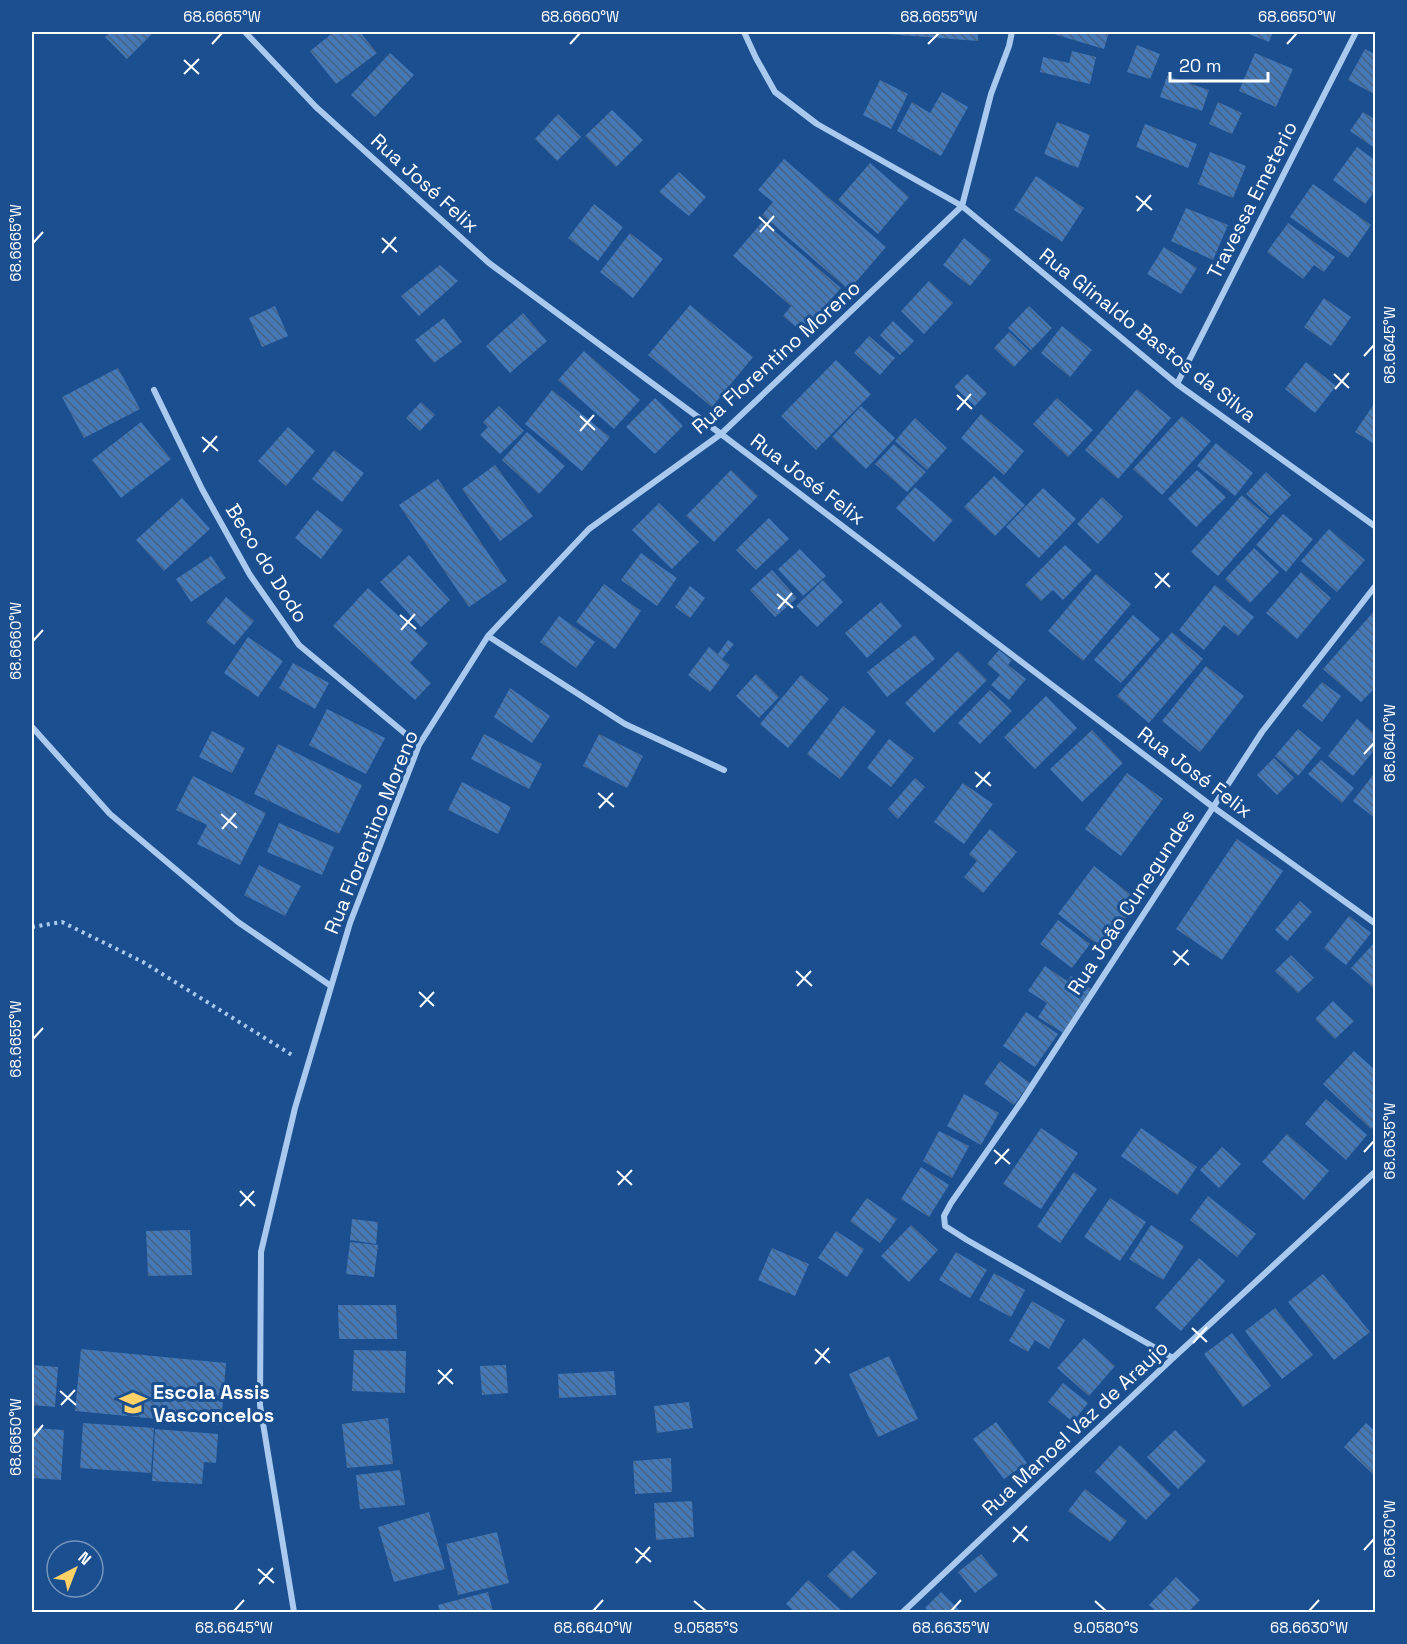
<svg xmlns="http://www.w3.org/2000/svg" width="1407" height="1644" font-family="'Space Grotesk',sans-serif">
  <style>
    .building { fill: url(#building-back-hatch) }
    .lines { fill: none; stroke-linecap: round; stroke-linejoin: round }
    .path { stroke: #a9c9ee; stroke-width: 4; stroke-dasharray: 3 4.5; stroke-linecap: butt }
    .minor { stroke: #a9c9ee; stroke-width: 6 }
    .ticks { fill: none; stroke: #fff; stroke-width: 2 }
    .labels { text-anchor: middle; stroke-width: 6; stroke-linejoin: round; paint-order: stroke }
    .street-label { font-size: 20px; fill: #fff; stroke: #1b4f8f }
    .poi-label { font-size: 20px; font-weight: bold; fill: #fff; stroke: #1b4f8f; text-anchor: start }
    .neatline { fill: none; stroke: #fff; stroke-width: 2 }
    .ticks-label { font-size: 15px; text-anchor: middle; fill: #fff }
  </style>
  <defs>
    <pattern id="building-back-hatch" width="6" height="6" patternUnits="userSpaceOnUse" patternTransform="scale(1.5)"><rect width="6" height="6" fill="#4478b7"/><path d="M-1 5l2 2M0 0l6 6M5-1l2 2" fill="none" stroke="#486282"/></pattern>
  </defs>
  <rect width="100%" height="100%" fill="#1b4f8f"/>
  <path class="building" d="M110 32H154L127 59 105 37Z
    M334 32H360L377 53 336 84 310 51Z
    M887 32H978V41L887 34Z
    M1047 32H1109L1104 49Z
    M1244 32H1273L1269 42Z
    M1137 45 1160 54 1150 79 1127 72Z
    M1365 49 1376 55V95L1348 80Z
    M1072 51 1096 57 1090 84 1040 72 1043 57 1069 63Z
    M390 53 414 75 375 117 351 95Z
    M1255 53 1293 69 1276 107 1239 91Z
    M1167 76 1209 90 1202 111 1160 97Z
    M880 80 908 94 891 129 863 115Z
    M942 92 968 107 941 156 897 131 912 102 930 113Z
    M1218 102 1242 113 1232 134 1209 124Z
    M612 110 643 140 616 167 585 136Z
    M1363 112 1376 120V149L1350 131Z
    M558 114 581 137 557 161 535 139Z
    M1057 122 1090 135 1078 168 1044 154Z
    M1145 124 1197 144 1188 168 1136 147Z
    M1357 147 1376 161V190L1365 204 1333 180Z
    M1210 152 1246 166 1233 198 1198 184Z
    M784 159 886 247 849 290 762 215 773 202 758 190Z
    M870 163 909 197 878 234 838 200Z
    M679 172 706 197 689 216 659 192Z
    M1036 176 1084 208 1062 242 1014 210Z
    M1313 184 1371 225 1348 258 1290 217Z
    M594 204 623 227 598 261 568 238Z
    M1186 208 1228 225 1213 260 1171 241Z
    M763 221 841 288 802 332 783 316 791 306 733 256Z
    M1288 223 1335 257 1324 272 1314 265 1303 279 1267 252Z
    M630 233 663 259 633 298 600 272Z
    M964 238 991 260 970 286 943 265Z
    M1164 247 1197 268 1181 294 1147 274Z
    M440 265 458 281 419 316 401 296Z
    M929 281 953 303 924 334 901 311Z
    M1324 298 1351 317 1331 346 1304 327Z
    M690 305 753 357 712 407 648 355Z
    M275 306 288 336 262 347 249 318Z
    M1029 306 1052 328 1031 350 1008 328Z
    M523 313 547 341 510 373 486 346Z
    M444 318 462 342 434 363 415 340Z
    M893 321 914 341 900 355 880 335Z
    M1062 326 1092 350 1070 377 1041 353Z
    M1009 332 1029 351 1014 367 994 348Z
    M869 336 895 358 880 375 854 353Z
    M584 351 640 400 614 429 558 380Z
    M836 360 871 394 816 450 781 416Z
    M1306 362 1336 386 1315 413 1285 389Z
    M118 368 140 409 84 438 62 397Z
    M967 374 987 393 975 406 954 387Z
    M1137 389 1171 418 1118 479 1085 450Z
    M552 390 610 437 582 471 525 424Z
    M655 398 683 426 655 454 626 427Z
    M1057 398 1093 430 1068 457 1033 424Z
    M1376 401V445L1355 432Z
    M421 402 435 415 420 431 406 418Z
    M499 406 524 431 500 454 480 435 488 427 483 422Z
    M861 406 895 438 866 469 832 437Z
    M981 414 1024 451 1004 475 961 438Z
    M1182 416 1211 441 1162 495 1133 469Z
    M915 418 947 448 927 470 895 441Z
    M141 422 171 459 121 498 92 460Z
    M288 427 315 451 286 486 258 461Z
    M527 432 565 466 539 494 502 460Z
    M1216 443 1253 473 1235 496 1197 466Z
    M894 444 926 472 907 492 875 464Z
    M334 450 364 473 342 502 312 479Z
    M495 465 533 516 500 541 462 489Z
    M731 470 758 496 714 542 686 516Z
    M1197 470 1226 497 1196 527 1168 499Z
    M1266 472 1291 495 1270 516 1246 494Z
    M994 476 1025 505 995 536 964 507Z
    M438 479 507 581 469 607 399 505Z
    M915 487 953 520 934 542 896 508Z
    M1043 488 1076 519 1039 558 1006 527Z
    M1242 495 1269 518 1218 576 1191 552Z
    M1102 497 1123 517 1098 544 1077 524Z
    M182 498 210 529 164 571 136 540Z
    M659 503 699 542 672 569 632 530Z
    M317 510 343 530 321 559 295 538Z
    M1283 514 1313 539 1286 572 1256 545Z
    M769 518 789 539 756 570 736 550Z
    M1329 529 1365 560 1337 592 1301 561Z
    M1065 545 1092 570 1063 600 1053 590 1041 601 1025 585Z
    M1254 548 1279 572 1250 603 1225 579Z
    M800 549 826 576 803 596 778 569Z
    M641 553 677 578 657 606 621 580Z
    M409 555 450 600 421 627 380 582Z
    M211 556 226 578 191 602 176 579Z
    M772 570 797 598 775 617 750 590Z
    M1301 572 1331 598 1297 639 1266 613Z
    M1096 574 1131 604 1083 661 1048 631Z
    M823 580 843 602 817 627 796 606Z
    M604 584 641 611 615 649 576 622Z
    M1215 585 1254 617 1238 636 1224 625 1204 650 1179 630Z
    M690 586 705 598 690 618 675 607Z
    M368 588 428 643 410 663 431 683 415 700 333 626Z
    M226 597 254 621 234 645 206 622Z
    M881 602 902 626 867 658 845 633Z
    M1376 609V687L1361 702 1323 669Z
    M1133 615 1160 639 1121 683 1094 660Z
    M559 616 595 642 576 668 540 642Z
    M1172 632 1203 659 1149 723 1117 696Z
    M915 635 935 659 887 697 867 672Z
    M248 637 283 661 258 697 224 673Z
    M728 640 734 644 722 659 730 665 710 692 688 675 709 647 718 654Z
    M999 650 1012 660 1008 665 1026 679 1009 700 991 685 1000 675 987 664Z
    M958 651 987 680 934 733 905 703Z
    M293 663 329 683 315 709 279 688Z
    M1206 666 1244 696 1200 752 1162 721Z
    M756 674 779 697 759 718 736 696Z
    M801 675 829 699 788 748 760 724Z
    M1322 682 1341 696 1322 722 1302 706Z
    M510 688 550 716 532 743 494 717Z
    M990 690 1012 711 980 744 958 723Z
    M1046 696 1077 728 1035 769 1004 737Z
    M843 706 876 731 840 779 807 754Z
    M327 709 385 738 366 774 309 745Z
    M1357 719 1376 735V748L1353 776 1328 756Z
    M1298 729 1321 748 1298 776 1275 756Z
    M1092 730 1123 763 1082 802 1050 769Z
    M212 731 245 748 232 773 199 757Z
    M484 734 542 764 529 789 471 759Z
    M599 734 643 756 627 788 583 766Z
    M889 739 914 758 891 787 867 768Z
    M278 744 362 785 339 834 254 794Z
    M1274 758 1294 778 1277 795 1257 775Z
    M1321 760 1354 788 1342 803 1308 774Z
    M1376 771V819L1353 801Z
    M1127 773 1163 799 1121 856 1085 829Z
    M193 776 266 813 240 865 197 844 207 825 176 810Z
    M915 778 925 787 898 819 888 809Z
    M462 782 511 807 498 834 448 810Z
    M963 783 993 804 964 844 934 822Z
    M279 823 334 847 322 875 267 852Z
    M990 829 1017 852 983 893 964 877 977 861 969 854Z
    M1237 839 1283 871 1222 960 1176 929Z
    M259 865 301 886 285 916 244 895Z
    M1094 866 1139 901 1102 948 1058 914Z
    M1300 901 1312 912 1287 941 1275 930Z
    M1349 916 1371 933 1346 965 1324 948Z
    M1058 920 1090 944 1072 968 1040 944Z
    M1376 941V990L1351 968Z
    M1291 955 1314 978 1298 993 1275 971Z
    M1045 966 1067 981 1071 976 1091 989 1063 1033 1038 1017 1047 1003 1028 991Z
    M1333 1001 1354 1021 1335 1039 1315 1019Z
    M1026 1012 1058 1034 1035 1067 1003 1046Z
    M1354 1051 1376 1071V1124L1371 1129 1323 1084Z
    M1000 1061 1030 1083 1014 1105 984 1084Z
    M964 1094 999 1113 981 1145 947 1126Z
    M1326 1099 1367 1135 1346 1160 1305 1124Z
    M1041 1128 1078 1153 1041 1209 1003 1184Z
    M1141 1128 1197 1167 1177 1195 1121 1156Z
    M939 1131 969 1146 952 1178 923 1161Z
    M1287 1134 1329 1171 1304 1200 1262 1162Z
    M1222 1147 1241 1164 1219 1188 1200 1170Z
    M921 1167 949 1185 929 1217 901 1199Z
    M1074 1172 1097 1189 1060 1243 1037 1227Z
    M1208 1196 1256 1234 1237 1257 1190 1220Z
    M867 1198 897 1219 880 1243 850 1221Z
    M1110 1198 1146 1222 1120 1261 1084 1237Z
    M352 1219 378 1222 376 1244 350 1240Z
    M911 1225 938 1250 909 1282 881 1256Z
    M1151 1225 1184 1246 1163 1280 1129 1259Z
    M190 1230 192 1275 148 1276 146 1231Z
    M836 1231 864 1249 847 1277 818 1258Z
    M350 1242 378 1245 374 1277 346 1274Z
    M772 1248 809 1264 795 1296 758 1280Z
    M956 1252 987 1270 970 1298 939 1280Z
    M1199 1258 1225 1281 1181 1331 1155 1308Z
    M994 1273 1025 1290 1011 1317 979 1300Z
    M1323 1274 1370 1332 1334 1360 1288 1302Z
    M1032 1301 1065 1320 1049 1349 1035 1340 1028 1352 1009 1341Z
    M338 1305H396L397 1339H339Z
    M1275 1308 1313 1355 1282 1379 1245 1331Z
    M1232 1333 1271 1386 1243 1407 1204 1354Z
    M1084 1338 1115 1366 1089 1396 1057 1368Z
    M81 1349 226 1363 221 1425 75 1411Z
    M354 1350 406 1351 405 1393 352 1391Z
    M889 1356 918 1419 878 1437 849 1374Z
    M32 1365 58 1367 55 1407 32 1405Z
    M506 1365 508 1393 482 1395 480 1366Z
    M614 1371 616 1395 559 1398 558 1374Z
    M1063 1383 1088 1403 1073 1422 1048 1402Z
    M689 1402 693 1428 657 1433 654 1406Z
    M388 1418 393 1464 347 1468 342 1424Z
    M996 1422 1027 1463 1004 1479 973 1439Z
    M83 1423 154 1428 151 1473 80 1468Z
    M1366 1423 1376 1432 1374 1475 1344 1447Z
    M32 1428 64 1430 61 1480 32 1478Z
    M155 1429 218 1434 216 1463 204 1462 202 1484 152 1481Z
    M1175 1430 1206 1461 1178 1489 1147 1457Z
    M1120 1445 1171 1494 1146 1520 1095 1472Z
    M671 1458 672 1492 635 1494 633 1461Z
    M400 1470 405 1505 360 1509 356 1475Z
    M1085 1489 1127 1521 1110 1542 1068 1511Z
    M692 1501 694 1537 656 1540 654 1503Z
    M429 1512 445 1569 394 1582 378 1527Z
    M497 1532 509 1583 458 1595 446 1544Z
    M853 1550 877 1573 851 1599 827 1576Z
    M981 1554 998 1575 975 1593 958 1572Z
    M1176 1577 1200 1600 1188 1612H1157L1149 1605Z
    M808 1580 843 1612H795L786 1604Z
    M488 1592 493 1612H440L438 1605Z
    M941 1592 959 1610 957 1612H929L925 1608Z"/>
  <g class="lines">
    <path class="path" d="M32 927 62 922 143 962 292 1055"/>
    <path class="minor" d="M245 32 316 107 489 263 721 434 1213 807 1376 924
      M744 32 756 58 775 92 817 124 962 206 1177 384 1376 527
      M962 206 991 94 1009 46 1012 32
      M1177 384 1356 32
      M154 390 202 489 250 575 299 645 419 745
      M488 636 625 724 724 770
      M32 727 110 814 238 922 331 986
      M1173 1358 967 1240 945 1226 944 1216 951 1203 1022 1101 1262 732 1376 585
      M294 1612 260 1405 261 1252 295 1108 350 923 419 745 488 636 589 529 721 434 962 206
      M903 1612 1173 1358 1376 1171"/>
  </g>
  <path class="ticks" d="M212 44 222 33M570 44 580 33M928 44 939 33M1287 44 1297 33M184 60 199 74M184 74 199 59M1136 196 1152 210M1137 211 1151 195M759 217 774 231M760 232 774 216M382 238 397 252M33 243 43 232M382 253 396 237M1364 356 1374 345M1334 374 1349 388M1335 389 1349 373M957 395 972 409M957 410 971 394M580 416 595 430M580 431 594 415M202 437 218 451M203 452 217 436M1155 573 1170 587M1155 588 1169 573M777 594 793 608M778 609 792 593M400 615 416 629M401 630 415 614M33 641 43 630M1364 754 1374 743M975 772 991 786M976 787 990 772M598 793 614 807M599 808 613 793M221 814 237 828M222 829 236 813M1173 951 1189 965M1174 965 1188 950M796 971 812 986M797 986 811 971M419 992 434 1006M420 1007 434 992M33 1039 43 1028M994 1150 1010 1164M1364 1152 1374 1141M995 1164 1009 1149M617 1171 632 1185M618 1185 632 1170M240 1191 255 1206M240 1206 254 1191M1192 1328 1207 1342M1193 1343 1207 1327M815 1349 830 1363M815 1364 829 1348M438 1370 453 1384M438 1384 452 1369M60 1391 76 1405M61 1405 75 1390M33 1437 43 1425M1013 1527 1028 1541M1013 1542 1027 1526M635 1548 651 1562M1364 1550 1374 1539M636 1563 650 1547M258 1569 274 1583M259 1584 273 1568M694 1601 706 1611M1095 1601 1106 1611M234 1611 244 1600M593 1611 603 1600M951 1611 961 1600M1309 1611 1319 1600"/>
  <defs>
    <symbol id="school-bare" viewBox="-9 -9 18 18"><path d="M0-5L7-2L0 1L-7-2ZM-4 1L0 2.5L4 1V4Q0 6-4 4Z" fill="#ffd166" stroke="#1b4f8f" stroke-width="2.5" paint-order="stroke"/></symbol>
  </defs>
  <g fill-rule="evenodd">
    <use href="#school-bare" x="114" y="1384" width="38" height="38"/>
  </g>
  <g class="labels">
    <g class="street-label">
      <text transform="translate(425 183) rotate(42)" y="7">Rua José Felix</text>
      <text transform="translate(1252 200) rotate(-63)" y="7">Travessa Emeterio</text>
      <text transform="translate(1148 335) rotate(38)" y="7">Rua Glinaldo Bastos da Silva</text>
      <text transform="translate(776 357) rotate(-42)" y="7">Rua Florentino Moreno</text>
      <text transform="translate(808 479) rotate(37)" y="7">Rua José Felix</text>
      <text transform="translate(267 563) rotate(58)" y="7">Beco do Dodo</text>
      <text transform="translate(1195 772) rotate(37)" y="7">Rua José Felix</text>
      <text transform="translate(371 832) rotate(-68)" y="7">Rua Florentino Moreno</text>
      <text transform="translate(1131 902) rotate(-57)" y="7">Rua João Cunegundes</text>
      <text transform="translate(1075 1428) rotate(-43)" y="7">Rua Manoel Vaz de Araujo</text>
    </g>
    <g class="poi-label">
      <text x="153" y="1399">Escola Assis<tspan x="153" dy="23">Vasconcelos</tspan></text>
    </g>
  </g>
  <rect width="1407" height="1644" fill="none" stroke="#1b4f8f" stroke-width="66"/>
  <g transform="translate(75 1569) rotate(42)"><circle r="28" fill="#1b4f8f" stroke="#7695bc" stroke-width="1.5"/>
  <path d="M0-4.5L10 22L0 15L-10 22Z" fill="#ffd166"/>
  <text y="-9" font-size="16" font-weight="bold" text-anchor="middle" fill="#ffffff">N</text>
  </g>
  <path d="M1170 72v9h98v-9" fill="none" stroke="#ffffff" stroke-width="3"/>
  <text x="1179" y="72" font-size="18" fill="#ffffff" stroke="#1b4f8f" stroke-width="4.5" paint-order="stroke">20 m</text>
  <rect x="33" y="33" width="1341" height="1578" class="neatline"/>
  <g class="ticks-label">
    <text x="222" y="22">68.6665°W</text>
    <text x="580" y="22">68.6660°W</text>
    <text x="939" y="22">68.6655°W</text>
    <text x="1297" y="22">68.6650°W</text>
    <text transform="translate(16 243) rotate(-90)" y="5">68.6665°W</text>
    <text transform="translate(1390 345) rotate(-90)" y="5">68.6645°W</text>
    <text transform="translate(16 641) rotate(-90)" y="5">68.6660°W</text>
    <text transform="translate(1390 743) rotate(-90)" y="5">68.6640°W</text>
    <text transform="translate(16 1039) rotate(-90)" y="5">68.6655°W</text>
    <text transform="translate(1390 1141) rotate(-90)" y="5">68.6635°W</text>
    <text transform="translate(16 1437) rotate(-90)" y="5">68.6650°W</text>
    <text transform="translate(1390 1539) rotate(-90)" y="5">68.6630°W</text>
    <text x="234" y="1633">68.6645°W</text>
    <text x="593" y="1633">68.6640°W</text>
    <text x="706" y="1633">9.0585°S</text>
    <text x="951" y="1633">68.6635°W</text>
    <text x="1106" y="1633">9.0580°S</text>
    <text x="1309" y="1633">68.6630°W</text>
  </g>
</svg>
